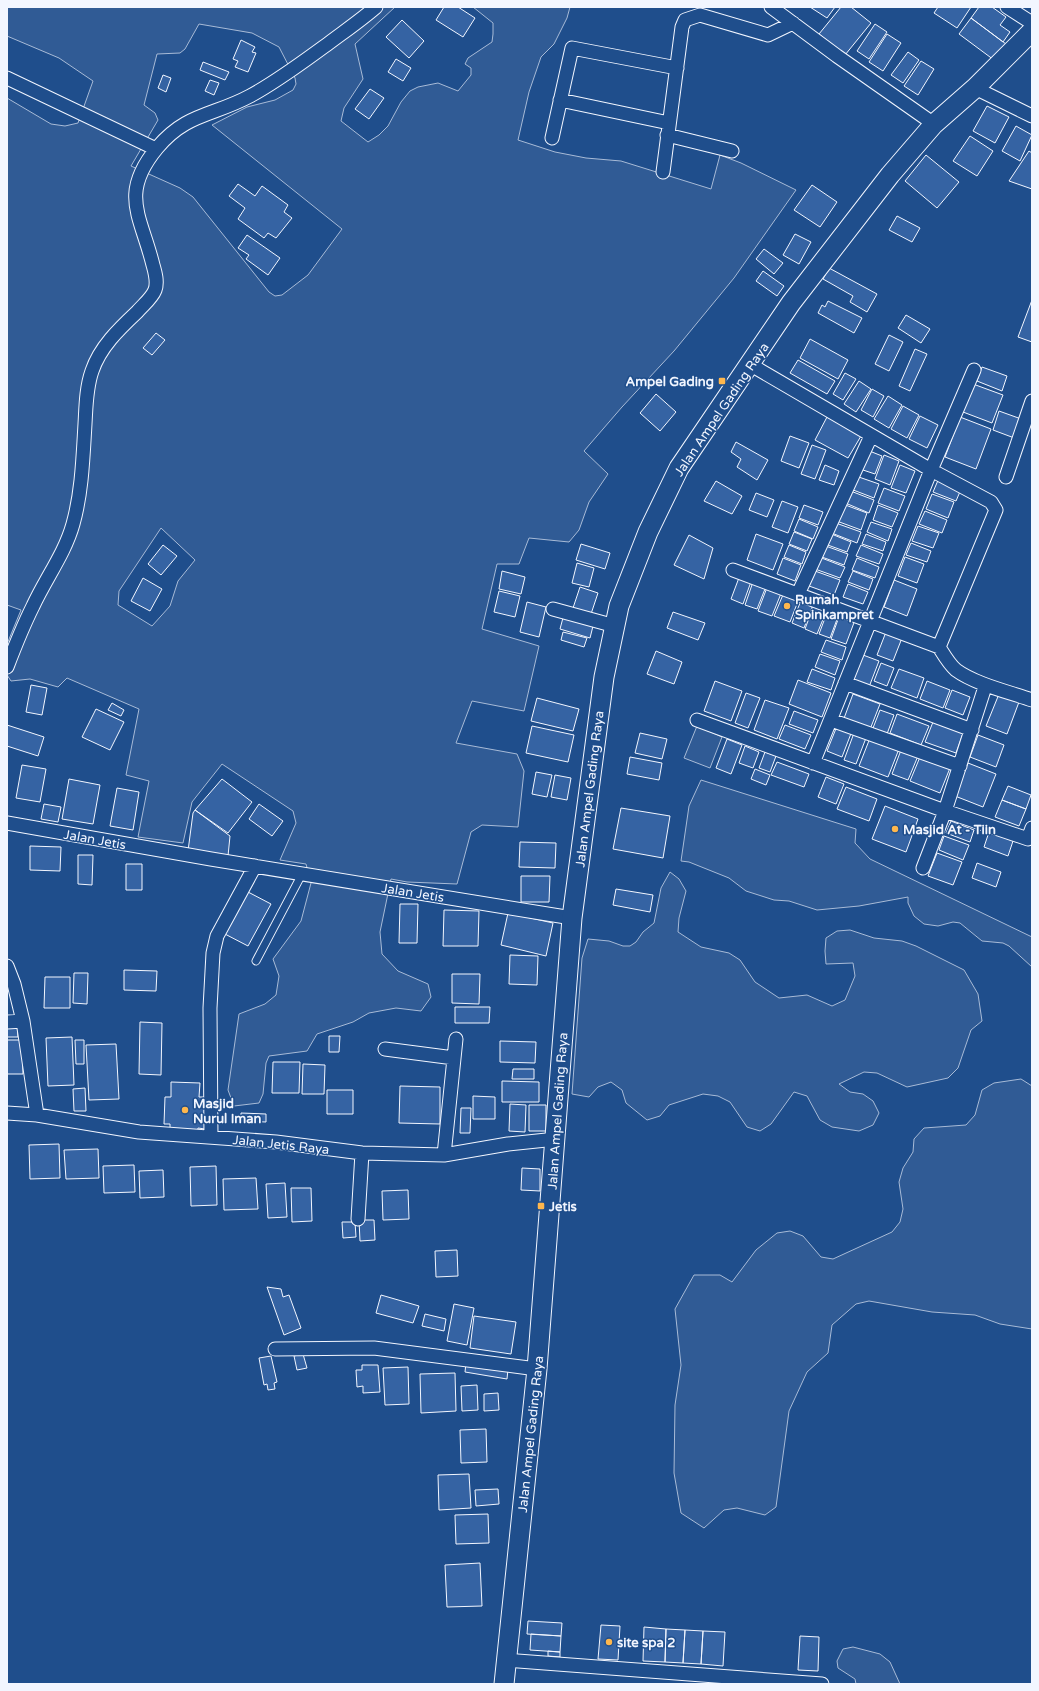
<svg xmlns="http://www.w3.org/2000/svg" width="1039" height="1691" font-family="'Varela Round',sans-serif">
  <style>
    .built { fill: #305b95; stroke: #a8bbd7; fill-rule: evenodd }
    .building { fill: #3563a3; stroke: #f2f6ff }
    .lines { fill: none; stroke-linecap: round; stroke-linejoin: round }
    .lane-casing { stroke: #f2f6ff; stroke-width: 9 }
    .street-casing { stroke: #f2f6ff; stroke-width: 15 }
    .secondary-casing { stroke: #f2f6ff; stroke-width: 21 }
    .lane { stroke: #1f4e8c; stroke-width: 7 }
    .street { stroke: #1f4e8c; stroke-width: 13 }
    .secondary { stroke: #1f4e8c; stroke-width: 19 }
    .poi-dot { fill: #ffb74d; stroke: #1f4e8c; stroke-width: 1.5 }
    .labels { text-anchor: middle; stroke-width: 3; stroke-linejoin: round; paint-order: stroke }
    .poi-label { font-size: 13px; font-weight: bold; fill: #f2f6ff; stroke: #1f4e8c; text-anchor: start }
    .street-label { font-size: 13px; fill: #f2f6ff; stroke: #1f4e8c }
  </style>
  <rect width="100%" height="100%" fill="#1f4e8c"/>
  <path class="built" d="M7 7H395L355 44 363 79 344 108 341 121 368 142 379 135 388 126 401 102 410 91 418 87 438 83 458 91 471 75V68L465 64 468 58 492 42 493 34V23L473 7H570L567 18 554 44 541 57 529 92 518 140 555 152 586 158 621 161 711 189 720 155 741 163 796 190 734 278 711 306 674 351 622 407 584 451 608 474 589 502 579 530 569 542 529 538 519 564H497L482 629 539 646 524 711 472 701 456 743 517 754 524 771 518 827 482 825 471 832 457 884 407 882 391 879 380 932 382 954 398 971 428 984 431 997 421 1011 396 1008 369 1013 353 1022 317 1034 307 1051 269 1056 266 1063 263 1094 259 1103 234 1106 228 1090 239 1014 265 1004 276 995 279 976 273 959 301 921 311 883 306 864 280 860 296 823 293 811 222 764 192 802 183 843 138 837 149 781 126 775 139 709 67 678 58 687 30 679 11 681 7 675V644L21 610 7 605V98L51 124 65 126 78 123 93 81 59 58 7 36ZM199 24 252 33 279 47 295 78 296 84 293 90 275 100 247 107 212 125 342 229 308 275 282 295 275 296 269 292 193 197 180 188 131 166 158 120 155 113 144 105 157 54 180 53 185 49ZM161 528 195 560 178 581 170 606 152 626 118 605 119 591Z
    M697 726 722 737 710 768 684 758Z
    M701 780 856 829 855 843 870 859 1032 937V967L1009 946 1003 943 982 941 960 923 953 922 938 926 924 924 914 916 908 903V897L859 906 817 910 789 901 774 900 746 891 729 878 689 862 681 861 689 806Z
    M670 872 679 879 686 891 679 918 678 932 701 947 729 953 740 960 755 982 779 998 807 995 832 1006 845 1000 855 976 853 963 826 964 825 951 826 938 837 931 850 930 874 938 902 941 916 946 964 970 978 994 982 1021 971 1030 958 1068 948 1078 907 1087 877 1073 864 1072 839 1084 850 1092 863 1094 873 1101 879 1113 873 1125 859 1131 832 1127 820 1120 807 1096 794 1092 771 1124 760 1131 747 1127 730 1102 718 1096 703 1094 669 1105 660 1116 647 1120 626 1103 622 1090 611 1082 598 1087 589 1097 572 1094 582 958 588 939 609 941 623 946H630L636 942 643 932 654 923 661 888Z
    M1021 1079 1032 1086V1329L1000 1324 975 1315 932 1312 869 1301 856 1304 832 1325 828 1353 807 1372 789 1411 776 1507 765 1515 737 1508 724 1510 704 1528 681 1513 674 1473 675 1405 681 1365 675 1309 694 1275H720L732 1282 756 1250 777 1233 790 1231 803 1236 821 1257 833 1259 892 1232 900 1222 903 1209 899 1182 903 1168 913 1152 914 1139 924 1128 966 1125 975 1115 982 1090 994 1083Z
    M853 1647 880 1654 890 1662 900 1684H856L855 1679 838 1668 837 1661 843 1649Z"/>
  <path class="building" d="M444 7H458L475 18 463 37 436 20Z
    M810 7H835L827 18Z
    M841 7H851L871 23 845 55 819 34Z
    M938 7H971L957 28 934 13Z
    M979 7H992L1006 17 1000 25 1010 32 1003 42 971 18Z
    M971 18 1006 44 994 60 959 34Z
    M402 20 424 41 409 58 386 37Z
    M875 24 887 32 869 59 857 51Z
    M887 34 901 43 883 71 869 62Z
    M241 40 255 47 252 52 256 53 248 72 235 67 238 61 233 59Z
    M908 52 919 60 903 83 891 75Z
    M396 59 411 68 403 81 388 72Z
    M921 61 934 69 918 95 904 86Z
    M203 62 229 72 225 80 200 70Z
    M163 75 171 78 166 92 158 88Z
    M210 80 219 83 214 95 205 91Z
    M370 89 384 98 369 119 355 109Z
    M987 106 1009 117 995 143 973 131Z
    M1016 126 1032 135 1020 161 1002 151Z
    M970 136 993 151 977 176 953 161Z
    M1029 151 1032 153V189L1009 181Z
    M926 155 959 182 937 208 905 181Z
    M238 184 255 196 262 186 288 205 284 212 292 218 276 238 268 233 264 238 238 219 245 208 229 196Z
    M812 185 837 202 820 227 794 210Z
    M897 216 920 228 912 242 889 230Z
    M795 234 811 242 799 264 783 255Z
    M247 235 280 258 268 275 246 259 249 255 238 248Z
    M764 249 783 263 774 274 756 259Z
    M829 268 877 294 867 312 850 302 853 296 823 279Z
    M763 271 784 286 777 296 756 281Z
    M1032 300V342L1018 337Z
    M828 301 862 318 854 333 818 313 822 305 825 307Z
    M906 315 930 329 921 343 898 328Z
    M156 333 165 340 152 355 143 348Z
    M889 335 903 342 889 371 875 364Z
    M810 339 848 360 838 379 800 358Z
    M915 349 927 354 910 391 899 386Z
    M798 360 835 381 827 394 790 373Z
    M982 367 1007 376 1002 391 977 381Z
    M845 373 856 379 843 400 833 394Z
    M859 381 871 389 856 412 844 404Z
    M973 384 1003 395 992 423 963 412Z
    M872 389 884 396 873 417 861 410Z
    M656 394 676 412 660 431 640 413Z
    M888 396 902 405 889 428 874 419Z
    M903 406 919 415 907 438 891 429Z
    M999 411 1024 420 1017 439 993 430Z
    M920 416 938 425 927 448 909 439Z
    M827 417 861 436 848 458 815 440Z
    M960 417 991 429 976 469 945 457Z
    M790 436 809 443 799 468 781 461Z
    M736 442 768 460 757 480 737 467 741 459 731 452Z
    M812 445 826 450 815 479 801 474Z
    M867 450 882 456 875 474 860 469Z
    M884 455 899 461 890 485 875 479Z
    M825 465 839 471 834 485 819 480Z
    M900 465 915 471 906 493 891 488Z
    M853 475 879 484 874 498 848 488Z
    M939 478 962 487 956 501 933 492Z
    M716 481 742 496 732 514 704 501Z
    M884 488 905 496 899 511 878 503Z
    M848 490 874 500 869 513 843 502Z
    M756 493 774 500 767 517 749 510Z
    M932 494 954 502 948 518 926 509Z
    M782 501 798 507 788 533 772 527Z
    M840 503 867 513 861 530 834 520Z
    M804 505 823 512 818 525 799 518Z
    M878 505 898 513 892 527 873 520Z
    M925 511 947 520 942 533 919 524Z
    M799 519 818 527 813 539 794 531Z
    M833 522 861 532 857 543 829 532Z
    M871 522 892 529 888 541 867 532Z
    M918 526 939 533 933 548 912 541Z
    M794 532 812 539 807 551 789 544Z
    M829 533 851 542 847 552 825 544Z
    M756 534 783 544 773 570 747 560Z
    M866 534 886 542 883 551 862 544Z
    M689 535 713 548 704 579 674 565Z
    M911 543 931 551 927 562 906 555Z
    M581 544 610 553 605 569 576 560Z
    M163 545 177 556 161 575 148 564Z
    M789 545 806 552 802 564 784 557Z
    M823 545 848 554 844 565 819 556Z
    M861 545 883 554 879 564 856 556Z
    M819 557 845 567 840 578 815 569Z
    M905 557 924 564 917 583 898 576Z
    M783 558 801 565 795 581 777 574Z
    M857 558 879 567 875 578 852 570Z
    M577 563 594 568 589 587 572 583Z
    M502 571 525 577 521 594 499 589Z
    M815 571 840 580 834 595 809 586Z
    M853 571 873 579 869 590 848 582Z
    M740 575 752 579 743 604 731 599Z
    M143 578 162 589 150 611 131 601Z
    M754 579 767 584 757 609 745 605Z
    M894 580 917 589 907 616 884 607Z
    M848 584 868 592 863 604 843 597Z
    M768 585 782 591 772 616 758 611Z
    M580 587 598 593 591 614 573 608Z
    M785 590 800 596 790 622 774 616Z
    M499 591 520 596 515 617 494 612Z
    M802 598 814 602 804 628 792 623Z
    M527 602 546 607 539 637 520 632Z
    M815 602 828 607 817 634 805 629Z
    M828 610 839 614 830 638 819 634Z
    M673 612 705 623 698 640 667 628Z
    M564 614 594 622 590 638 560 629Z
    M840 614 855 620 846 644 831 639Z
    M563 632 587 638 584 647 561 640Z
    M886 632 902 638 893 661 877 655Z
    M826 640 846 647 842 660 821 652Z
    M656 651 682 662 674 684 647 674Z
    M820 654 840 661 835 675 815 667Z
    M863 655 879 661 869 687 853 681Z
    M881 663 894 668 887 686 874 681Z
    M812 669 835 678 831 690 807 682Z
    M899 669 924 678 917 698 891 688Z
    M798 680 831 693 822 717 789 704Z
    M715 681 742 691 731 721 704 711Z
    M927 681 950 690 943 708 920 699Z
    M31 685 47 688 42 715 26 712Z
    M952 690 970 697 963 715 945 708Z
    M746 693 760 698 748 728 735 723Z
    M853 694 880 704 869 732 843 721Z
    M999 694 1019 702 1007 734 986 726Z
    M537 698 579 709 573 731 531 721Z
    M765 700 789 708 777 739 754 730Z
    M112 703 124 710 121 716 108 710Z
    M96 709 124 722 110 750 82 737Z
    M880 710 894 715 887 734 873 728Z
    M794 711 818 720 813 733 789 724Z
    M897 714 929 726 921 745 890 733Z
    M933 722 963 733 956 753 925 742Z
    M7 725 44 737 38 756 7 746Z
    M785 725 811 735 805 749 779 739Z
    M532 726 574 735 568 762 526 753Z
    M837 726 852 731 842 757 827 751Z
    M640 733 667 739 662 759 635 753Z
    M854 733 866 738 856 764 844 760Z
    M978 735 1004 745 996 767 970 757Z
    M870 738 899 749 888 777 859 766Z
    M727 739 742 745 731 774 716 768Z
    M745 746 759 752 753 768 739 763Z
    M901 750 918 756 908 780 892 774Z
    M765 752 776 756 770 772 759 768Z
    M630 757 662 763 659 780 627 774Z
    M920 757 950 768 940 793 910 781Z
    M777 762 809 774 804 787 771 775Z
    M968 763 996 774 983 807 955 796Z
    M22 765 46 769 40 802 16 798Z
    M755 769 770 775 766 785 751 779Z
    M536 772 552 775 547 797 532 794Z
    M555 775 571 778 567 800 551 797Z
    M826 777 844 784 836 804 818 797Z
    M69 779 100 785 93 824 62 819Z
    M222 779 252 802 228 833 195 810Z
    M1008 786 1031 795 1026 809 1002 800Z
    M846 787 877 799 869 821 837 809Z
    M117 788 139 792 133 830 110 826Z
    M1002 800 1026 809 1019 826 995 817Z
    M44 804 61 807 58 822 41 819Z
    M259 804 283 821 272 836 249 819Z
    M885 806 918 819 906 852 872 839Z
    M621 808 670 816 663 858 613 849Z
    M195 810 230 836 228 856 188 851 193 813Z
    M951 821 974 830 970 842 946 833Z
    M989 832 1013 841 1008 856 984 847Z
    M944 836 969 845 963 860 939 850Z
    M520 842 556 843 555 868 519 867Z
    M30 846 61 847 60 871 30 870Z
    M937 853 962 862 953 885 928 876Z
    M78 855H93L92 885 78 884Z
    M977 863 1001 872 996 887 972 878Z
    M126 864H142V890H126Z
    M521 876H550L549 902H521Z
    M616 889 653 895 650 912 613 905Z
    M248 892 271 904 248 946 223 933Z
    M400 904H418L417 943H399Z
    M444 910 479 911 478 946H443Z
    M508 913 553 923 546 956 501 945Z
    M510 955 538 956 537 985 509 984Z
    M124 970 157 971 156 991 124 990Z
    M74 973H88L87 1004 73 1003Z
    M452 974H480L479 1004 452 1003Z
    M45 977H70V1008H44Z
    M455 1007H490L489 1023H455Z
    M140 1022 162 1023 161 1075 139 1074Z
    M7 1025H17L18 1037H7Z
    M329 1036H340L339 1052H329Z
    M72 1037 74 1085 48 1086 46 1038Z
    M7 1040H22L23 1074H7Z
    M75 1040H84V1064H76Z
    M500 1041 536 1042 535 1063 500 1062Z
    M116 1044 119 1099 89 1100 86 1045Z
    M273 1062H300L299 1093H272Z
    M303 1064 325 1065 324 1094H302Z
    M513 1069H534V1079H512Z
    M502 1081 539 1082V1102H502Z
    M171 1082 200 1083 199 1097H206L205 1129 198 1128 197 1133 170 1131V1124H164L165 1097H171Z
    M400 1086 440 1087V1124L399 1123Z
    M85 1088 86 1111H74L73 1089Z
    M327 1090H353V1114H327Z
    M473 1096 495 1097V1119H473Z
    M510 1104 526 1105 525 1132 509 1131Z
    M529 1105H546V1131H529Z
    M461 1108H471L470 1133H460Z
    M241 1113 266 1114V1122L241 1121Z
    M59 1144 60 1178 30 1179 29 1145Z
    M98 1149 99 1178 66 1179 64 1150Z
    M134 1165 135 1192 104 1193 103 1166Z
    M216 1166 217 1205 191 1206 190 1167Z
    M522 1168 540 1169V1191L521 1190Z
    M163 1170 164 1197 140 1198 139 1171Z
    M256 1178 258 1209 224 1210 223 1179Z
    M285 1183 287 1217 268 1218 266 1184Z
    M291 1188H311L312 1221 292 1222Z
    M408 1190 409 1219 383 1220 382 1191Z
    M359 1220H374L375 1240 360 1241Z
    M342 1222H355L356 1237 343 1238Z
    M457 1250 458 1276 436 1277 435 1251Z
    M267 1287 281 1289 283 1297 289 1295 301 1328 284 1335Z
    M381 1295 419 1306 413 1323 376 1313Z
    M454 1304 474 1308 467 1345 447 1341Z
    M425 1314 446 1319 444 1331 422 1326Z
    M474 1316 516 1322 511 1354 470 1348Z
    M303 1354 307 1368 297 1370 294 1356Z
    M271 1356 277 1382 274 1383 275 1389 268 1390 267 1384 264 1385 259 1358Z
    M466 1363 508 1369 507 1379 465 1372Z
    M362 1365H378L380 1392 363 1393V1386L357 1387 356 1370H362Z
    M408 1367 409 1404 385 1405 383 1368Z
    M455 1373 456 1411 421 1413 420 1374Z
    M477 1385 478 1410 462 1411 461 1386Z
    M498 1393 499 1410 484 1411V1394Z
    M486 1429 487 1462 461 1463 460 1430Z
    M469 1474 471 1508 439 1510 438 1475Z
    M498 1489 499 1504 476 1506 475 1490Z
    M488 1514 489 1543 456 1544 455 1515Z
    M480 1563 482 1606 447 1607 445 1565Z
    M528 1621 562 1623 561 1636 527 1634Z
    M601 1625 620 1626 618 1660 598 1659Z
    M644 1627 666 1629 665 1662 643 1661Z
    M666 1629 685 1630 683 1663 665 1662Z
    M685 1630 703 1631 701 1664 683 1663Z
    M703 1631 725 1632 723 1666 701 1664Z
    M531 1634 561 1636 560 1652 530 1650Z
    M800 1636 819 1637 818 1671 798 1670Z
    M548 1651 560 1652V1657L548 1656Z"/>
  <g class="lines">
    <defs>
      <path id="lane" d="M256 961 302 874"/>
      <path id="street" d="M771 7 837 56 934 124
        M1007 7 1032 23
        M7 78 156 149
        M975 88 1032 116
        M560 100 669 123
        M667 135 732 151
        M552 138 572 48 677 68
        M663 172 682 27 685 20 700 15 768 35 793 23
        M751 365 931 470 813 763
        M1006 477 1032 401
        M733 570 939 647
        M798 594 871 436
        M553 609 615 626
        M939 647 996 510 991 502 931 470 974 370
        M939 647C944 655 949 664 956 670 975 684 1009 692 1032 700
        M7 667C15 646 23 626 33 606 46 578 65 553 73 524 82 492 83 457 85 424 86 407 86 388 92 371 100 347 119 329 137 312 143 305 152 298 155 290 158 282 155 272 153 265 141 216 119 194 157 148 186 113 213 116 250 96 278 81 304 61 329 43 345 31 361 20 376 7
        M845 683 972 730
        M697 720 945 811 1028 839 1032 828
        M831 720 960 766
        M7 823 211 859 572 918
        M923 868 945 811 984 690
        M7 966 14 984 23 1021
        M7 1022 23 1021 37 1115
        M385 1049 454 1058
        M7 1113 37 1115 139 1132 276 1142 362 1153 444 1155 508 1144 556 1139
        M211 1137 210 1008 213 953 217 936 255 866
        M444 1155 456 1039
        M358 1219 362 1153
        M275 1349 374 1348 537 1369
        M505 1660 822 1684"/>
      <path id="secondary" d="M504 1684 537 1369 572 918 604 677 619 606 648 532 679 468 791 303 890 175 934 124 975 88 1032 31"/>
    </defs>
    <use href="#lane" class="lane-casing"/>
    <use href="#street" class="street-casing"/>
    <use href="#secondary" class="secondary-casing"/>
    <use href="#lane" class="lane"/>
    <use href="#street" class="street"/>
    <use href="#secondary" class="secondary"/>
  </g>
  <g class="poi-dot">
    <rect x="718" y="377" width="8" height="8" rx="2"/>
    <circle cx="787" cy="606" r="4"/>
    <circle cx="895" cy="829" r="4"/>
    <circle cx="185" cy="1110" r="4"/>
    <rect x="537" y="1202" width="8" height="8" rx="2"/>
    <circle cx="609" cy="1642" r="4"/>
  </g>
  <g class="labels">
    <g class="poi-label">
      <text x="714" y="386" text-anchor="end">Ampel Gading</text>
      <text x="795" y="604">Rumah<tspan x="795" dy="15">Spinkampret</tspan></text>
      <text x="903" y="834">Masjid At - Tiin</text>
      <text x="193" y="1108">Masjid<tspan x="193" dy="15">Nurul Iman</tspan></text>
      <text x="549" y="1211">Jetis</text>
      <text x="617" y="1647">site spa 2</text>
    </g>
    <g class="street-label">
      <text transform="translate(721 409) rotate(-56)" y="5">Jalan Ampel Gading Raya</text>
      <text transform="translate(589 789) rotate(-83)" y="5">Jalan Ampel Gading Raya</text>
      <text transform="translate(95 839) rotate(10)" y="5">Jalan Jetis</text>
      <text transform="translate(413 892) rotate(9)" y="5">Jalan Jetis</text>
      <text transform="translate(557 1111) rotate(-86)" y="5">Jalan Ampel Gading Raya</text>
      <text transform="translate(281 1144) rotate(6)" y="5">Jalan Jetis Raya</text>
      <text transform="translate(530 1434) rotate(-84)" y="5">Jalan Ampel Gading Raya</text>
    </g>
  </g>
  <rect width="1039" height="1691" fill="none" stroke="#f2f6ff" stroke-width="16"/>
</svg>
